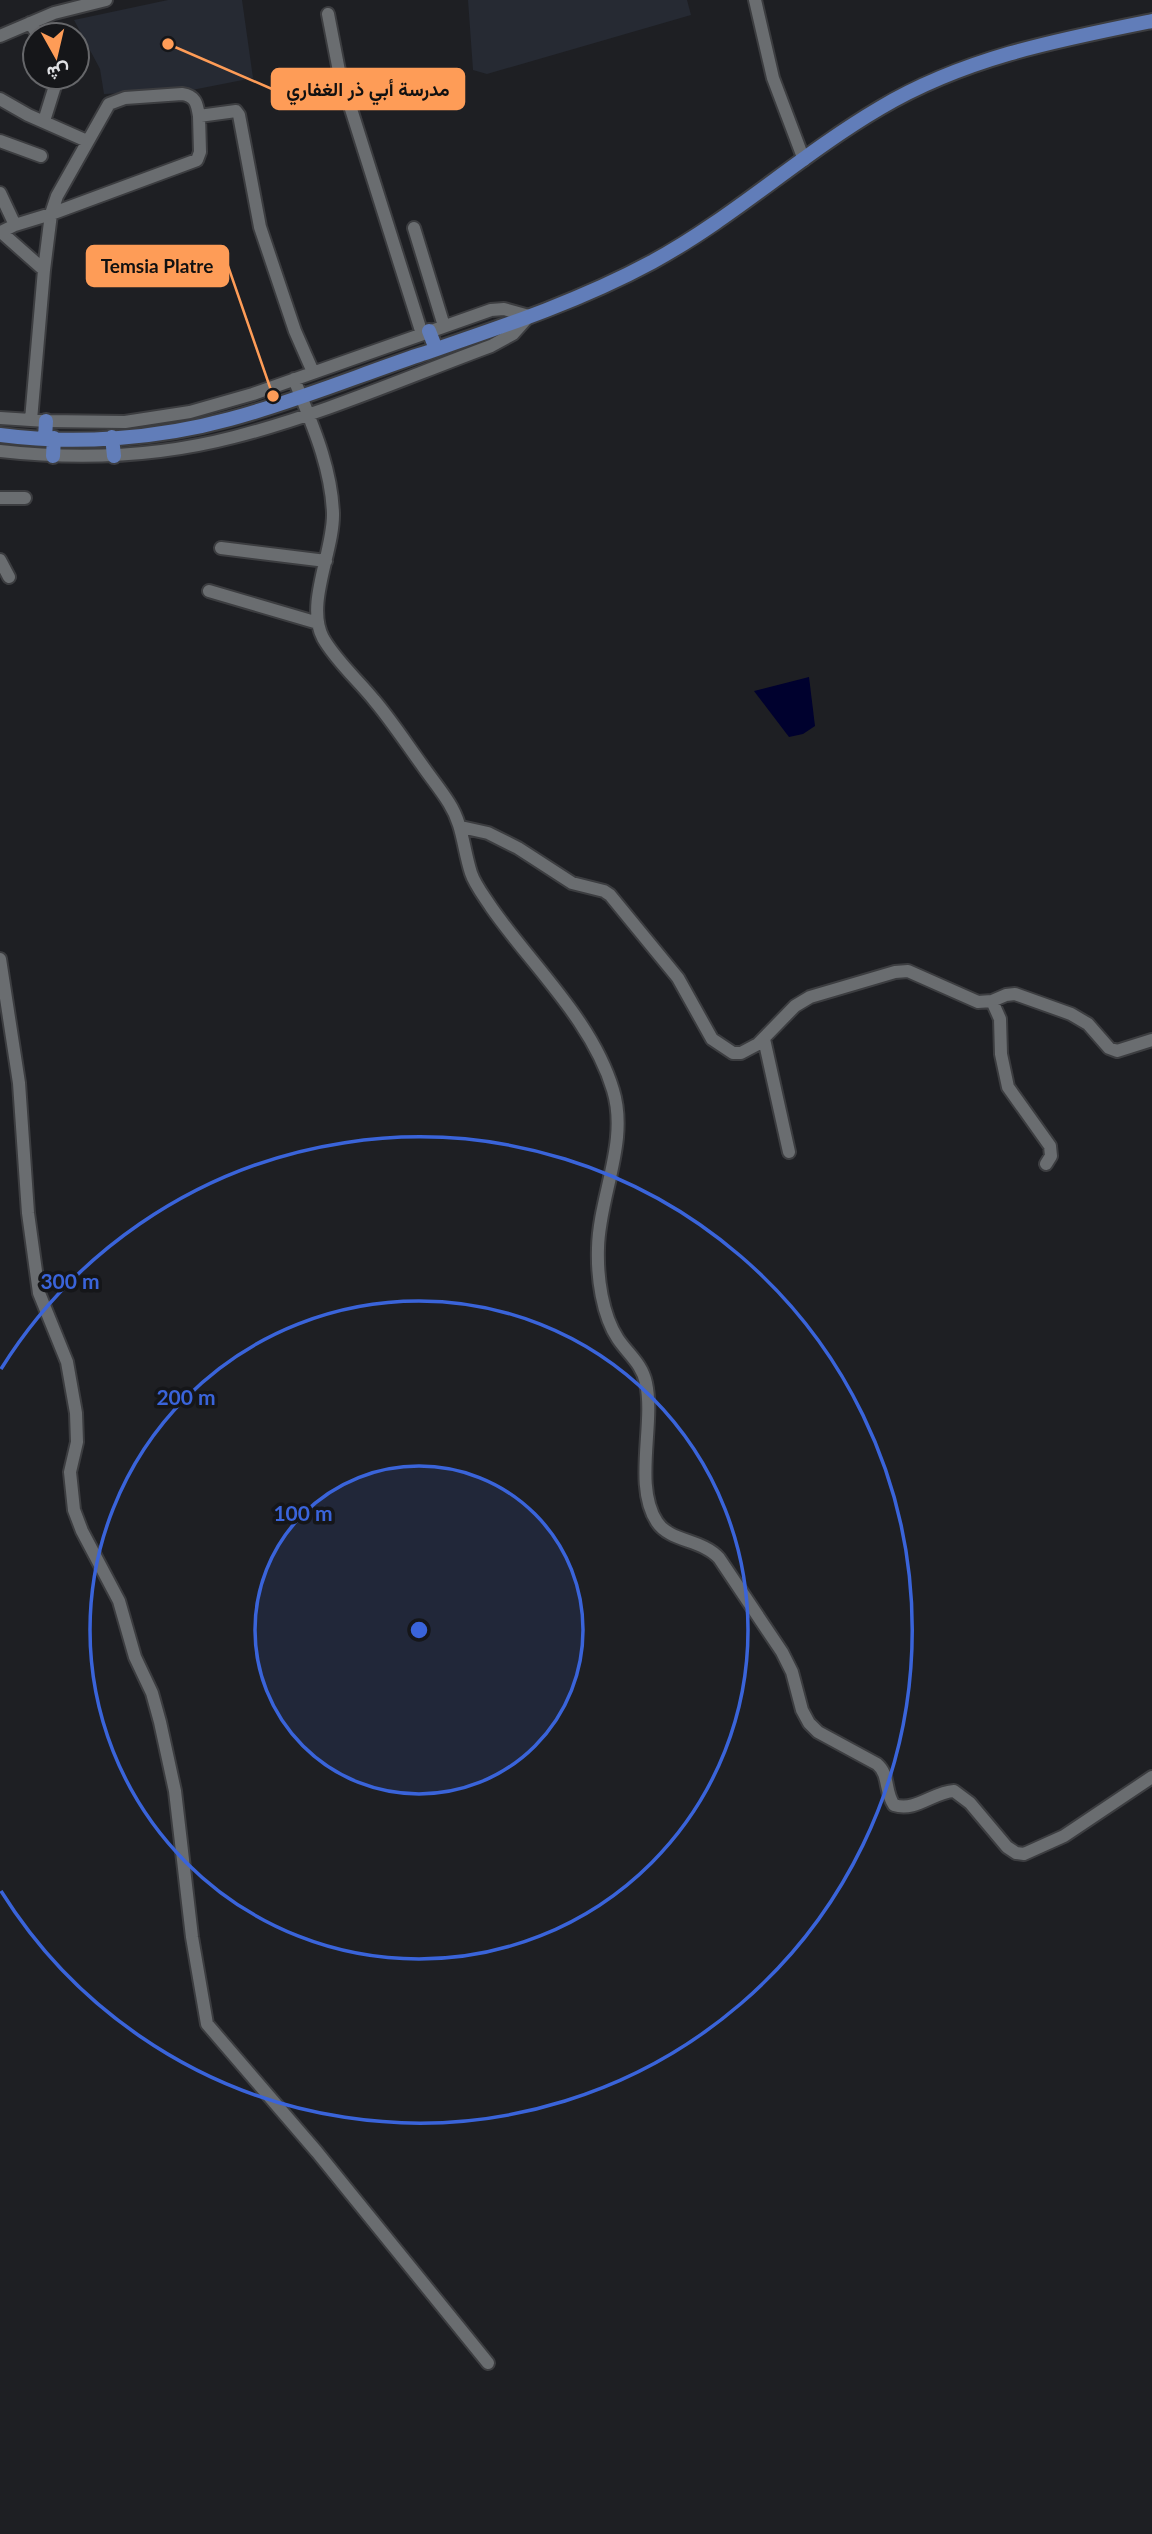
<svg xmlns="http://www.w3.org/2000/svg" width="1152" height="2534" font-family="Lato,Vazirmatn,sans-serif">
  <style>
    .built { fill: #262a33 }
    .water { fill: #00012e }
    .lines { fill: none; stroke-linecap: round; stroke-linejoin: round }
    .minor-casing { stroke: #3c3d40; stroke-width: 16 }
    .major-casing { stroke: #3c3d40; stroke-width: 18 }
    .minor { stroke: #6a6d70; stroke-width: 12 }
    .major { stroke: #617db9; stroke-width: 14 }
    .ring { fill: none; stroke: #3a64da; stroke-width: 3.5 }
    .centre { fill: #3a64da; stroke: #151619; stroke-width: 3.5 }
    .ring-label { font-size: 21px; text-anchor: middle; font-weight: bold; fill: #3a64da; stroke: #151619; stroke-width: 7; stroke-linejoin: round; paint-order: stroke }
    .leader { fill: none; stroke: #fe9c57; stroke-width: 2.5 }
    .callout-dot { fill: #fe9c57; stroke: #151619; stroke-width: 2.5 }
    .callout { fill: #fe9c57; stroke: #fe9c57; stroke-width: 2.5 }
    .callout-label { font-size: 19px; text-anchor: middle; font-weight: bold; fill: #111 }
  </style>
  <rect width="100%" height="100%" fill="#1e1f23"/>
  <path class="built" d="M168 0H242L253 78 192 90 104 94 100 69 74 20Z
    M468 0H687L691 15 487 74 473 70Z"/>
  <path class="water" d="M809 677 815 726 803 734 789 737 754 691Z"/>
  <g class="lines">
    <defs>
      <path id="minor" d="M755 0 773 78 804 160
        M328 14 339 71 422 334
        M30 23 38 35
        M0 36 54 13 106 0
        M0 99 28 115 87 141
        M44 121 54 89 55 77
        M0 141 41 156
        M0 193 15 225 1 232 44 270 31 420
        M15 225 51 214 197 160 200 152 199 116
        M414 228 444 326
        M44 270 51 214 57 196 109 104 125 98 182 94C196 96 197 104 199 116L236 111 239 115 260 227 295 331 313 372
        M294 379C311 422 331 465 333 513 334 551 305 604 323 638 336 661 358 680 374 700 391 720 406 743 422 765 431 778 441 790 449 803 463 825 463 848 471 873 475 885 484 896 491 907 532 966 592 1020 613 1090 629 1142 599 1196 598 1248 597 1277 602 1315 618 1339 629 1355 642 1364 646 1383 655 1424 633 1486 657 1522 670 1542 702 1539 719 1558L782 1652 792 1672 802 1710 809 1723 818 1732 877 1764C890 1775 884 1791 894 1805 916 1812 933 1792 954 1791L970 1803 1007 1847 1016 1853 1024 1854 1064 1836 1152 1777
        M0 418 46 421 125 422 190 412 253 394 491 310 504 309 529 316 513 334 491 346C407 377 321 415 234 437 157 457 78 460 0 451
        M0 498H25
        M221 548 326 561
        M0 560 9 577
        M209 591 318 623
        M461 827 488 833 518 848 572 883 604 891 610 895 678 978 712 1039 733 1053H741L758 1044 795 1006 810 997 895 972 908 971 978 1002 992 1001 1006 995 1015 994 1071 1014 1088 1024 1109 1048 1117 1051 1152 1040
        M0 959 19 1083 28 1213 39 1293 67 1362 76 1413 77 1442 70 1472 74 1510 82 1531 119 1601 135 1657 152 1693 160 1722 175 1791 192 1937 207 2024 317 2152 488 2363
        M992 1001 1000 1019 1001 1054 1008 1087 1050 1146 1051 1156 1046 1164
        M764 1039 789 1152"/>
      <path id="major" d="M429 331 436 349
        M0 435C75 445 157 439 230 419 294 402 357 376 419 355 498 328 578 302 652 262 733 218 800 155 880 108 964 58 1057 40 1152 21
        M112 437 114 456
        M45 438 46 421
        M53 456 54 438"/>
    </defs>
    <use href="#minor" class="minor-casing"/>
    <use href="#major" class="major-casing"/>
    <use href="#minor" class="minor"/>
    <use href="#major" class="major"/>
  </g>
  <circle cx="419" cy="1630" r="164" fill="#3a64da" fill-opacity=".12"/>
  <g class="ring">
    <circle cx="419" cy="1630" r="164"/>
    <circle cx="419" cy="1630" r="329"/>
    <path d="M1 1369A493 493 0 1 1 1 1891"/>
  </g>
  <circle cx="419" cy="1630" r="10" class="centre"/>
  <g class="ring-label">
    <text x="70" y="1289">300 m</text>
    <text x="186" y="1405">200 m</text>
    <text x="303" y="1521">100 m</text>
  </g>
  <path class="leader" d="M168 44L272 89M273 396L228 266"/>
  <g class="callout-dot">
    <circle cx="168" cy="44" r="7"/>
    <circle cx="273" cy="396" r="7"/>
  </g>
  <g class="callout">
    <rect x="272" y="69" width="192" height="40" rx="7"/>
    <rect x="87" y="246" width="141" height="40" rx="7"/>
  </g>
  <g class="callout-label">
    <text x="368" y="96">مدرسة أبي ذر الغفاري</text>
    <text x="157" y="273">Temsia Platre</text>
  </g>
  <g transform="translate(56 56) rotate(172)"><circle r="33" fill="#151619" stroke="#66676a" stroke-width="2"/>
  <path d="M0-5L12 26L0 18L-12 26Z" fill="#fe9c57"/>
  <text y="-10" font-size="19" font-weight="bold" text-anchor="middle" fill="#dfe0e3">ش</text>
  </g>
</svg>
